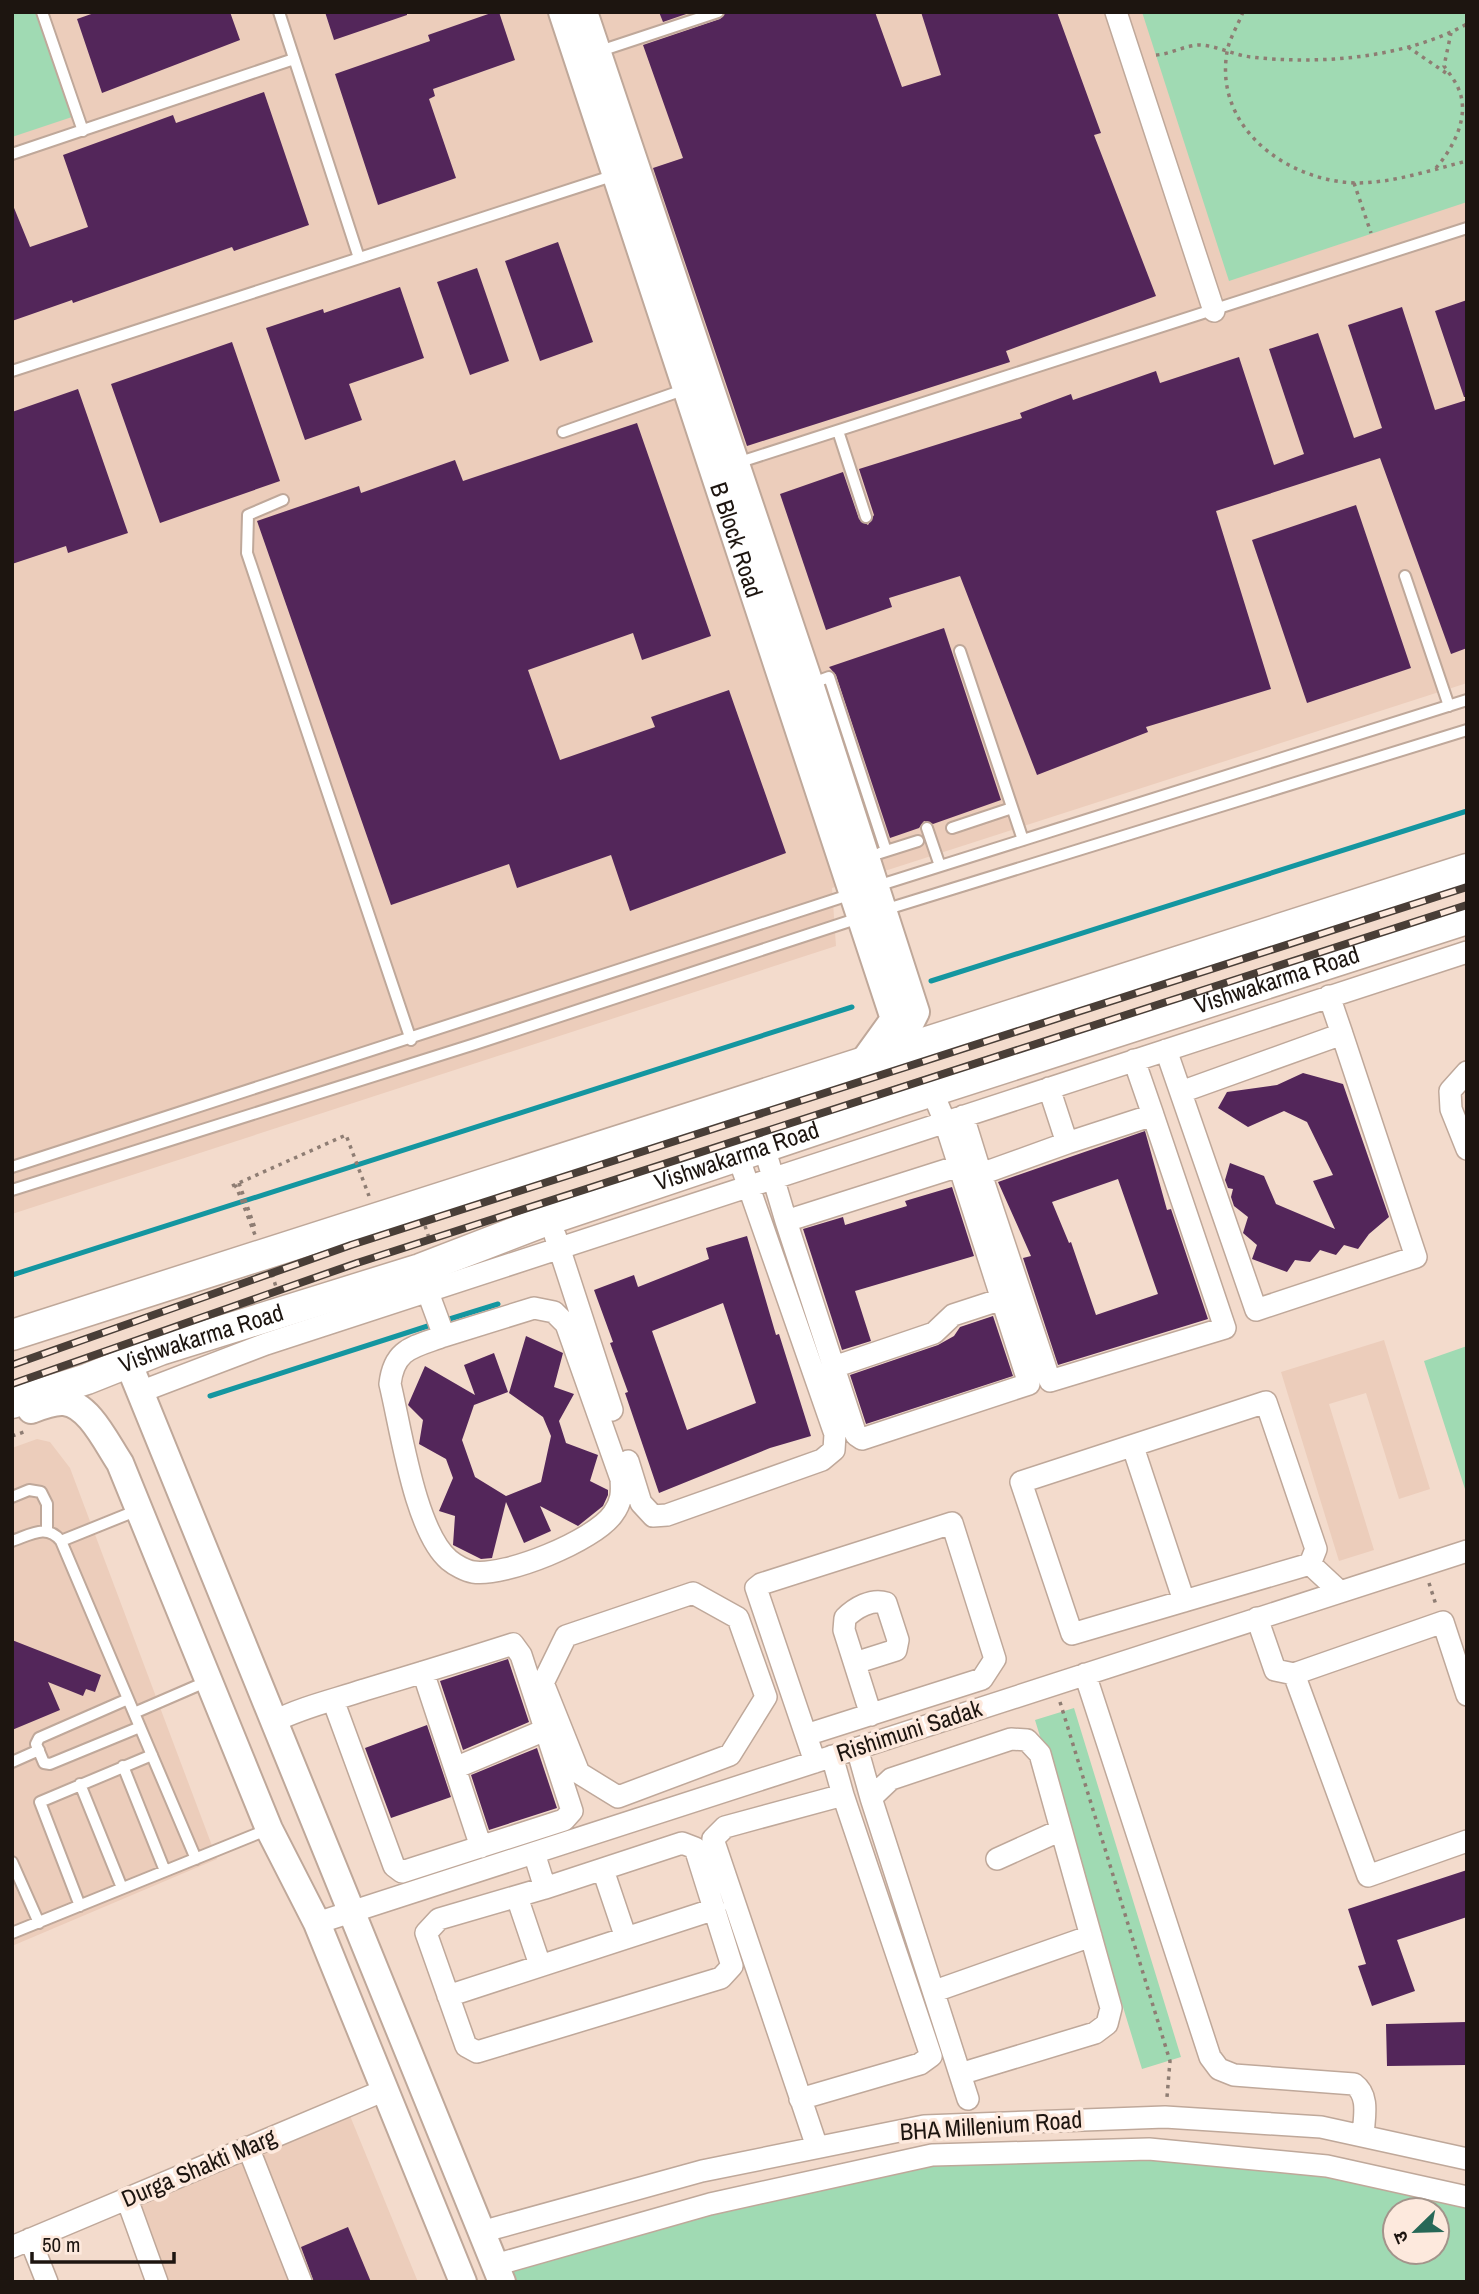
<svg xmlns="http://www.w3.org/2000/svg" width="1479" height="2294" font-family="'Archivo Narrow','Noto Sans Devanagari',sans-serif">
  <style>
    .built { fill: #eccdbb }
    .green { fill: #a0dab3; fill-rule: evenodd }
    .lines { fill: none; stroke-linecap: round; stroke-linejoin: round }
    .stream { stroke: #1496a0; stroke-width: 5 }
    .building { fill: #53265a; fill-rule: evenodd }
    .service-casing { stroke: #bfa89a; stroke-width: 14 }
    .minor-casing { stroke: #bfa89a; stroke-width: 24 }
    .tertiary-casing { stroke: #bfa89a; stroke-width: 30 }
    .secondary-casing { stroke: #bfa89a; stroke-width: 33 }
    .path { stroke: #8e7d73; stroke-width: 3.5; stroke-dasharray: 3.5 5; stroke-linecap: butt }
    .service { stroke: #fff; stroke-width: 10 }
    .minor { stroke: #fff; stroke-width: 21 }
    .tertiary { stroke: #fff; stroke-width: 26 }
    .secondary { stroke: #fff; stroke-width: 30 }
    .rail-casing { stroke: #493e37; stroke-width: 8 }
    .rail { stroke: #fde9dd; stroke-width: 5; stroke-dasharray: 16; stroke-linecap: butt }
    .labels { text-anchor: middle; stroke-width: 7; stroke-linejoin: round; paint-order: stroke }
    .street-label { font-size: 24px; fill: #1d1510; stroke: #fde9dd }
  </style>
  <rect width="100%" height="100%" fill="#f3dbcc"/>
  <path class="built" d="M12 12H1467V683L832 888 836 946 12 1214Z
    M1384 1340 1430 1489 1399 1499 1366 1393 1329 1404 1374 1550 1339 1561 1281 1372Z
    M37 1439 50 1442 70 1468 217 1859 12 1946V1448Z
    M346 2106 418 2282H157L127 2199Z"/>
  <path class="green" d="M12 12H42L78 115 12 137Z
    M1142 12H1467V202L1229 281Z
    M1467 1346V1488L1465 1489 1424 1361Z
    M1074 1708 1181 2057 1142 2069 1035 1720Z
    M957 2154 1296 2163 1467 2197V2282H503L495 2265ZM1395 2210H1437V2252H1395Z"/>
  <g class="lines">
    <path class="stream" d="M931 981 1467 811
      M12 1275 852 1007
      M443 1321 498 1304
      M210 1396 434 1324"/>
  </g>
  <path class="building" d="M97 12H230L240 40 102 93 77 19Z
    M325 12H407V15L334 40Z
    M494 12H499L515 60 433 89 435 96 429 99 456 178 378 205 335 74 430 41 428 35Z
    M659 12H692L663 22Z
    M726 12H875L902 87 941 75 921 12H1057L1101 133 1094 135 1156 296 1006 351 1010 362 747 446 653 168 683 158 643 45 720 19Z
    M264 92 309 225 234 251 232 247 73 303 72 300 12 321V203L30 247 88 227 63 155 173 115 176 123Z
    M558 242 593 342 540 361 505 261Z
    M477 268 509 361 470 375 437 282Z
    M400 287 424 358 349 384 362 420 305 440 266 328 323 309 324 313Z
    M1467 300V397H1464L1435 311Z
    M1402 307 1435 410 1467 400V648L1451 654 1380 458 1216 511 1271 689 1146 727 1148 732 1037 775 960 576 889 598 892 607 826 630 780 494 843 472 859 519 868 525 874 515 859 469 1022 418 1020 413 1071 394 1073 400 1156 371 1160 383 1239 357 1274 465 1304 454 1269 349 1318 333 1354 438 1382 428 1348 325Z
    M232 342 280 481 160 523 111 384Z
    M78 389 128 533 68 553 66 546 12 564V412Z
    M637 423 711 636 642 660 633 633 528 670 560 760 655 727 651 717 729 690 786 853 630 911 611 855 517 888 509 864 391 905 257 521 359 486 361 493 455 460 463 481Z
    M1356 505 1411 668 1307 703 1252 540Z
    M944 628 1001 800 933 824 924 821 919 828 890 838 836 675 829 667Z
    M1303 1073 1343 1084 1389 1217 1369 1234 1358 1249 1344 1245 1336 1255 1320 1250 1310 1262 1295 1260 1287 1272 1252 1259 1257 1245 1243 1233 1248 1217 1234 1206 1231 1197 1233 1189 1228 1188 1225 1180 1230 1163 1264 1176 1276 1204 1335 1229 1313 1181 1333 1175 1307 1122 1284 1111 1248 1127 1218 1108 1227 1092 1277 1085Z
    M1145 1131 1167 1210 1171 1209 1208 1319 1058 1365 1023 1258 1031 1256 998 1182ZM1118 1179 1158 1294 1096 1315 1071 1242 1069 1243 1052 1202Z
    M952 1187 974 1256 855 1291 871 1341 842 1350 803 1229 843 1217 845 1225 907 1206 905 1201Z
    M747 1236 776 1335 779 1334 811 1436 770 1448 659 1493 625 1393 628 1392 610 1343 613 1342 594 1290 634 1275 638 1287 709 1259 706 1248ZM723 1303 756 1403 687 1430 652 1331Z
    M993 1316 1013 1376 866 1424 850 1375 938 1345 954 1336 960 1327Z
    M526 1336 563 1353 554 1387 574 1394 559 1421 566 1443 598 1455 590 1481 608 1490V1495L603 1506 578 1526 540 1506 551 1531 524 1543 506 1502 492 1558 481 1559 453 1545 455 1516 439 1511 453 1478 446 1459 419 1444 423 1420 408 1405 425 1366 475 1395 464 1365 494 1353 508 1392 474 1405 462 1440 475 1477 506 1496 541 1482 551 1436 543 1417 509 1393Z
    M12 1640 101 1675 95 1692 86 1689 83 1696 48 1682 60 1710 12 1730Z
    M508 1659 529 1722 463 1750 440 1681Z
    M427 1725 451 1797 391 1818 365 1748Z
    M537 1748 557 1808 489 1830 471 1775Z
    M1467 1870V1917L1397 1940 1415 1991 1372 2006 1358 1966 1366 1964 1348 1909Z
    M1467 2022V2065L1387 2066 1386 2024Z
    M348 2227 371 2282H314L301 2247Z"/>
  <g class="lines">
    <defs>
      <path id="service" d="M42 12 83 131
        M279 12 359 258
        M597 52 718 12
        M12 154 294 59
        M12 371 615 175
        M838 431 866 517
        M563 432 686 389
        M737 463 1467 228
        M283 500 248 515 247 553 411 1040
        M1405 576 1449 706
        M960 651 1023 840
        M810 684 829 677 886 851
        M927 828 940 866
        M952 828 1012 808
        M880 853 918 841
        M877 886 1467 700
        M884 910 1467 730
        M12 1167 852 894
        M12 1190 475 1044 859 918
        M12 1497 29 1490 41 1492 47 1504V1531
        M12 1541C30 1535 47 1523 61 1541L196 1859
        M61 1541 138 1510
        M128 1699 39 1738 36 1744 44 1763 50 1764 140 1727
        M134 1713 208 1681
        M12 1762 39 1750
        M123 1766 165 1871
        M80 1784 122 1888
        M12 1862 39 1923
        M80 1906 40 1802 152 1755
        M12 1933 269 1829"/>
      <path id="minor" d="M1116 12 1214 311
        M1329 996 1342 1034
        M1166 1050 1256 1310 1416 1257 1342 1034 1181 1092
        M1134 1060 1153 1115
        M1467 1072 1450 1091 1451 1109 1467 1149
        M1049 1088 1067 1143 981 1174 1050 1381 1225 1328 1153 1115 1067 1143
        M932 1091 945 1122 1029 1384 862 1439 856 1435 786 1221 959 1166
        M963 1116 981 1174
        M764 1147 786 1221
        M555 1235 612 1410
        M423 1279 444 1336C414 1347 394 1348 390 1384 401 1429 415 1531 449 1560 455 1565 466 1571 473 1572 505 1577 594 1541 613 1514 622 1502 622 1492 621 1479L566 1324 554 1312 534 1308 444 1336
        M834 1367 934 1333 953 1315 1002 1299
        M140 1392 266 1344 1467 952
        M1133 1447 1184 1601
        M628 1461 641 1503 653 1516 667 1515 822 1460 834 1450 835 1434 738 1156
        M1310 1564 1316 1549 1266 1402 1021 1482 1072 1634 1310 1564 1339 1591
        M693 1593 738 1618 766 1697 730 1755 618 1797 579 1773 543 1683 566 1636Z
        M1257 1618 1275 1670 1294 1674 1368 1876 1467 1841
        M855 1663 896 1650 898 1640 886 1603C872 1598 855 1608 845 1618L844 1630 871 1715
        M423 1672 481 1847
        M1085 1674 1210 2057 1219 2069 1234 2075 1354 2084C1370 2096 1364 2117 1363 2136
        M1294 1674 1443 1622 1467 1695
        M273 1722C302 1707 334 1700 364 1690 414 1675 463 1660 513 1644L521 1655 572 1811 564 1820 402 1872 394 1866 333 1700
        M806 1735 982 1679 995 1659 952 1523 761 1584 756 1588 815 1762
        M857 1748 871 1798
        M455 1768 545 1730
        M534 1853 545 1888 439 1919 426 1933 466 2046 477 2052 721 1978 732 1966 695 1848 682 1843 545 1888
        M997 1859 1061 1830
        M603 1870 626 1938
        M517 1897 540 1965
        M317 1923 1467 1551
        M935 1991 1091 1936
        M448 1996 715 1909
        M960 2074 1095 2033 1107 2024 1111 2008 1040 1754 1027 1740 1011 1739 891 1779 871 1798 968 2099
        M800 2099 920 2064 931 2056 843 1795
        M248 2147 301 2282
        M817 2147 713 1839 725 1827 843 1795 832 1756
        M127 2199 157 2282
        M481 2232 702 2171 924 2126 1165 2117 1321 2127 1467 2159
        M30 2239 47 2282
        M12 2247 385 2090
        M495 2265 710 2204 932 2155 1149 2149 1327 2166 1467 2197"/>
      <g id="tertiary">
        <path id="s1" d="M562 12 894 1019 863 1062"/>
        <path d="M584 12 810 684 916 1012 897 1050"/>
        <path d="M128 1362 502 2282"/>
        <path d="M31 1410C41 1406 53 1401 64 1402 89 1404 107 1444 120 1463L269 1829 317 1923 463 2282"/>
      </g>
      <g id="secondary">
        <path d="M12 1335 1467 869"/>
        <path id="s2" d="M12 1403 87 1379 160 1350 420 1269 550 1219 898 1102 1467 919"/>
      </g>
    </defs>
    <use href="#service" class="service-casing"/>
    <use href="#minor" class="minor-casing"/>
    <use href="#tertiary" class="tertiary-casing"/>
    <use href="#secondary" class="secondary-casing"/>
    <path class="path" d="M1243 12C1238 25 1229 39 1227 52 1214 128 1287 181 1356 183 1393 183 1431 170 1467 161
      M1408 47 1446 73
      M1156 55C1170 54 1184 46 1198 45 1216 45 1233 55 1251 57 1320 65 1405 58 1467 24
      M1436 168C1453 148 1470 117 1459 90 1456 82 1449 73 1444 66L1451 33
      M1354 183 1371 233
      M239 1183 256 1231
      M232 1186 346 1135 369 1196
      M234 1187 236 1186 255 1235
      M425 1226 430 1241
      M272 1274 277 1290
      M12 1436 27 1431
      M1429 1583 1436 1605
      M1060 1702 1170 2061 1167 2097"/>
    <use href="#service" class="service"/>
    <use href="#minor" class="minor"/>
    <use href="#tertiary" class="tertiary"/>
    <use href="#secondary" class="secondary"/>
    <defs>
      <path id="rail" d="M12 1365 351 1245 1467 887
        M12 1384 357 1263 1467 905"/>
    </defs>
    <use href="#rail" class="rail-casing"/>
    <use href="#rail" class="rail"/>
  </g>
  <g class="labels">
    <g class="street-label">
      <text dy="8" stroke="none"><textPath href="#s1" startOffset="556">B Block Road</textPath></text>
      <text dy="8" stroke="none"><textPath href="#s2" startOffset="1334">Vishwakarma Road</textPath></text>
      <text dy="8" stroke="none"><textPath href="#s2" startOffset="766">Vishwakarma Road</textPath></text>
      <text dy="8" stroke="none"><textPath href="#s2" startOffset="200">Vishwakarma Road</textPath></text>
      <text transform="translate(909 1731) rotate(-18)" y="8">Rishimuni Sadak</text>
      <text transform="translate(991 2126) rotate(-4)" y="8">BHA Millenium Road</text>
      <text transform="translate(199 2168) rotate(-23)" y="8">Durga Shakti Marg</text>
    </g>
  </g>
  <rect width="1479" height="2294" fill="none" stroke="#1d1510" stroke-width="28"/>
  <g transform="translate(1416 2231) rotate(247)"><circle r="33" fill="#fde9dd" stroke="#a3948b" stroke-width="2"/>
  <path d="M0-5L12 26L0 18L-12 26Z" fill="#276857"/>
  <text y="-10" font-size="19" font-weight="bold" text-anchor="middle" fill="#1d1510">उ</text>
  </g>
  <path d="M32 2252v10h142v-10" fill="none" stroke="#1d1510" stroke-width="3.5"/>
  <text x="42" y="2252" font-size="21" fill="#1d1510" stroke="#fde9dd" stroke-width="5" paint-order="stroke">50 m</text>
</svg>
